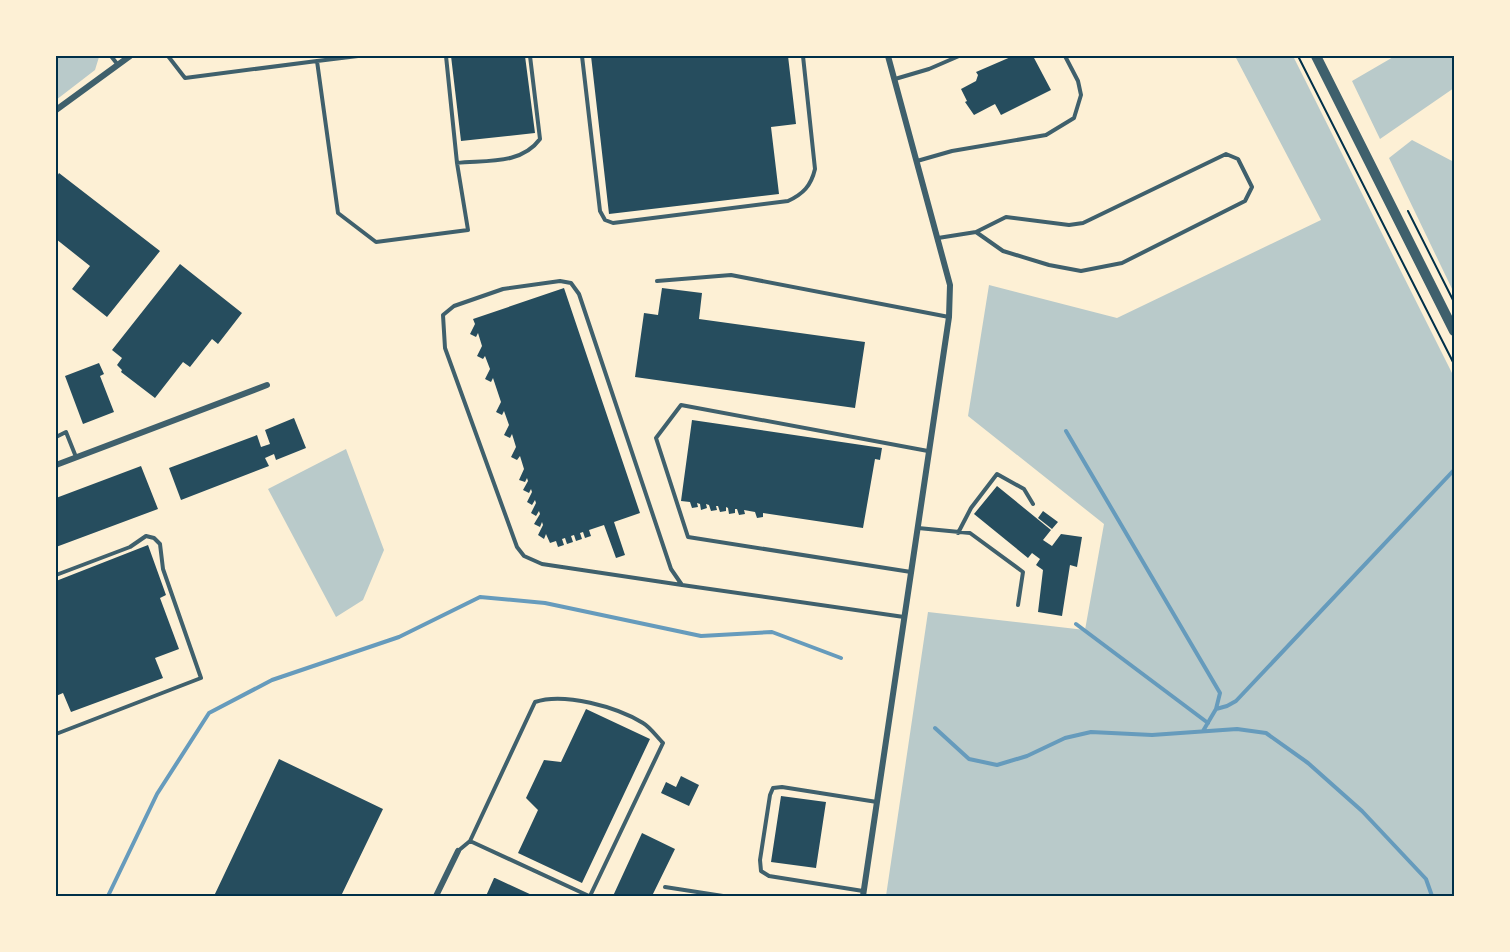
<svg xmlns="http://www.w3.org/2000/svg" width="1510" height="952" font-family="'PT Sans',sans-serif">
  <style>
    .green { fill: #b9caca }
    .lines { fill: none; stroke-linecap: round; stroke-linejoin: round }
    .stream { stroke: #669bbc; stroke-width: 4 }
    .building { fill: #264d5e }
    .path { stroke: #003049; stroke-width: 2 }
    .service { stroke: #3f606c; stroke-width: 4 }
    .minor { stroke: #3f606c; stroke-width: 6 }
    .tertiary { stroke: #3f606c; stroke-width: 10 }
    .neatline { fill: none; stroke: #003049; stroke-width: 2 }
  </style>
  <rect width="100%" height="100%" fill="#fdf0d5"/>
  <path class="green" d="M56 56H98L99 57 95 70 56 100Z
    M1235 56H1293L1454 377V896H886L928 612 1085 630 1104 524 968 416 989 285 1117 318 1321 220Z
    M1395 56H1454V88L1380 139 1352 81Z
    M1412 140 1454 162V293L1389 158Z
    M346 449 384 550 363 600 336 617 268 489Z"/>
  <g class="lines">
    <path class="stream" d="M1066 431 1220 693 1216 709 1203 731
      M1076 624 1208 723
      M1216 709 1227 706 1236 701 1454 470
      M935 728 969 759 997 765 1027 756 1065 738 1091 732 1152 735 1237 729 1266 733 1308 763 1362 811 1426 879 1432 896
      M108 896 157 794 209 713 272 680 399 637 480 597 545 603 701 636 772 632 841 658"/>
  </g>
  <path class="building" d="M451 56H525L535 133 461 141Z
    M591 56H788L796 124 771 127 779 194 609 214Z
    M1013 56H1033L1051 90 1001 115 995 104 974 115 965 102 967 101 961 89 976 81 978 75 976 72Z
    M59 173 160 251 107 317 72 289 90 266 56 239V178Z
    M180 264 242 313 218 344 212 339 190 367 183 362 155 398 121 372 122 370 117 365 122 358 112 350Z
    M564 288 640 513 614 522 625 555 616 558 604 525 589 530 591 536 585 538 583 532 580 533 582 539 576 541 574 535 571 536 573 542 567 544 565 538 562 539 564 545 558 547 556 541 550 543 546 534 544 539 538 535 543 525 542 522 540 527 534 524 540 514 539 511 536 516 531 513 536 503 535 500 532 505 527 502 532 492 531 489 529 493 523 490 528 481 527 478 525 482 519 480 524 469 520 456 517 460 511 457 516 447 512 434 510 438 504 435 509 425 504 411 502 415 496 412 501 402 493 378 491 382 485 379 490 369 485 356 483 359 477 356 482 346 478 333 476 337 470 334 475 324 473 319Z
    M662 288 702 293 699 319 865 342 855 408 635 377 644 313 658 315Z
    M99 363 104 374 100 376 114 412 83 424 65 376Z
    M294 418 306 448 276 460 274 454 265 458 269 466 181 500 169 468 257 435 261 447 270 444 265 430Z
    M692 420 882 448 880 460 875 459 863 528 763 513V517L757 518 755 512 744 510 745 514 739 515 737 509H735V513L729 514 728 508 726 507V511L720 512 718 506H716L717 510 711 511 709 505 706 504 707 508 701 510 700 504 697 503 698 507 692 508 690 502 681 501Z
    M141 466 158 509 56 547V498Z
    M997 486 1051 530 1043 540 1052 546 1061 534 1082 537 1077 567 1070 565 1062 616 1038 612 1043 570 1036 565 1040 559 1032 553 1028 558 974 514Z
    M1043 511 1058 522 1052 529 1038 518Z
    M148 545 166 595 160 598 179 649 155 658 163 678 71 712 63 693 56 696V581Z
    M586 709 650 739 582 883 518 853 538 810 526 798 544 760 561 762Z
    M279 759 383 809 341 896H214Z
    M681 776 699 785 689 806 661 793 666 782 676 787Z
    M781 796 826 802 816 868 771 862Z
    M642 833 675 849 652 896H613Z
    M494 878H495L534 896H486Z"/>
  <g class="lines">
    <path class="path" d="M1298 56 1454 364
      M1408 211 1454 302"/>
    <path class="service" d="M111 56 118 65
      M168 56 185 78 317 61 338 213 376 242 468 230 457 163 446 56
      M582 56 600 211 605 220 613 223 788 201C803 194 811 186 815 169L803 56
      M317 61 358 56
      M895 79 929 69 959 56
      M917 161 952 151 1046 135 1074 118 1081 95 1078 81 1065 56
      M457 163C486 160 521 165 540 139L530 56
      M938 238 976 232 1003 251 1049 265 1081 271 1122 263 1245 201 1252 187 1238 159 1226 154 1083 223 1069 225 1006 217 976 232
      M657 281 731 275 949 317
      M56 437 66 432 76 457
      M918 528 970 533 1023 572 1018 605
      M958 533 971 508 997 474 1024 489 1033 504
      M911 572 688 537 656 438 681 405 928 451
      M56 575 130 547 146 536 154 538 160 544 163 569 201 678 56 734
      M682 585 542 564 524 556 517 547 445 348 443 315 454 306 503 289 560 281 571 283 579 294 671 569 682 585 904 617
      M458 851 470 841
      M665 887 723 896
      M863 891 769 876 761 871 760 860 770 795 773 788 782 787 877 802
      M589 896 470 841 535 702C564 692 617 707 643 723 650 727 657 737 663 743L590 896"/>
    <path class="minor" d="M56 110 130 56
      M56 465 267 385
      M436 896 458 851
      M863 896 949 317 950 285 888 56"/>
    <path class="tertiary" d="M1316 56 1454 331"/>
  </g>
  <rect width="1510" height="952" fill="none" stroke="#fdf0d5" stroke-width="114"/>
  <rect x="57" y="57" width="1396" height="838" class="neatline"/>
</svg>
